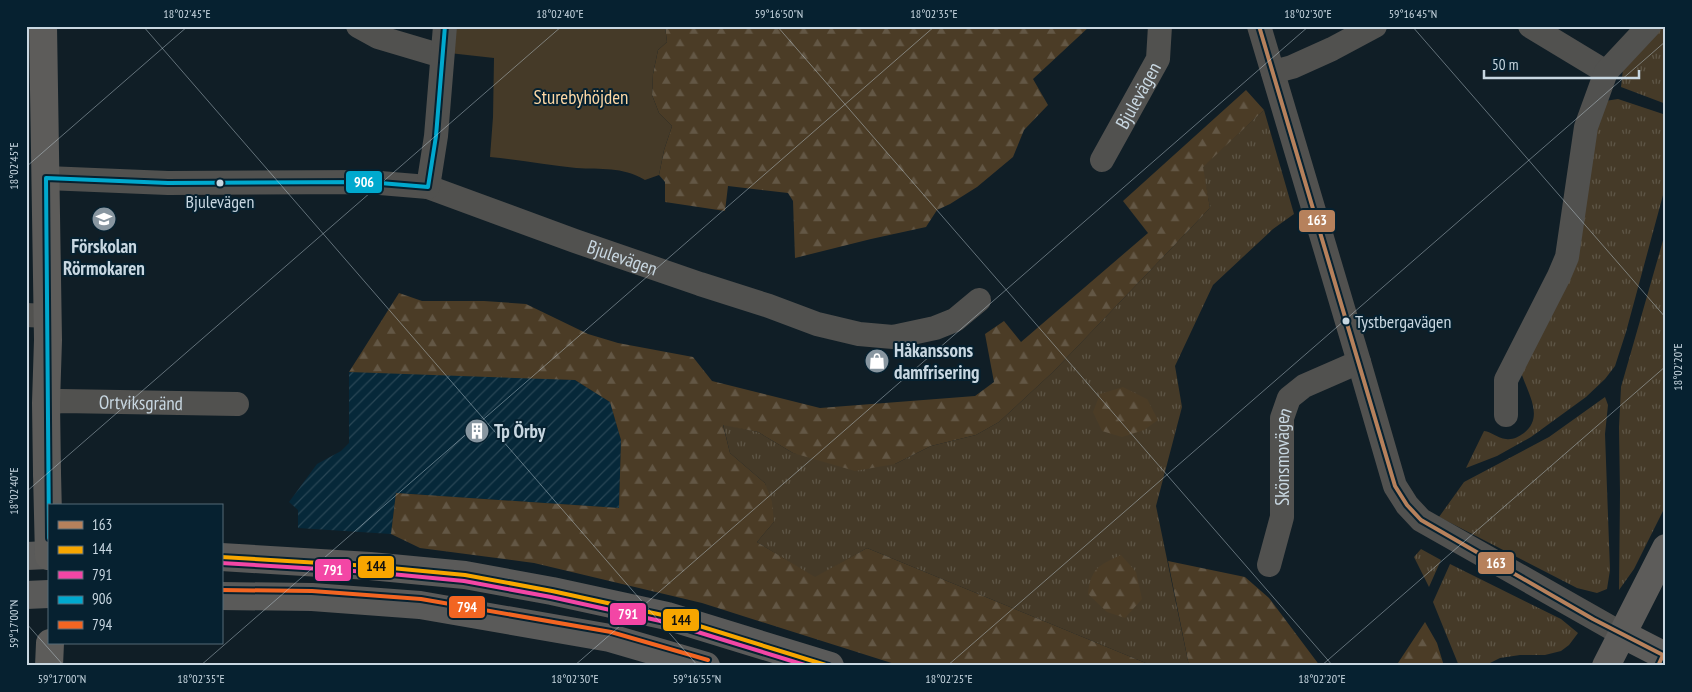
<svg xmlns="http://www.w3.org/2000/svg" width="1692" height="692" font-family="'PT Sans Narrow',sans-serif">
  <style>
    .industrial { fill: url(#industrial-furrows) }
    .grass { fill: url(#grass-tufts) }
    .forest { fill: url(#forest-firs) }
    .park { fill: #453a28 }
    .lines { fill: none; stroke-linecap: round; stroke-linejoin: round }
    .street { stroke: #51514f; stroke-width: 24 }
    .secondary { stroke: #5d5c5a; stroke-width: 28 }
    .primary { stroke: #5a5a59; stroke-width: 28 }
    .secondary-bridge { stroke: #5d5c5a; stroke-width: 28 }
    .bus-1-casing { stroke: #062130; stroke-width: 8 }
    .bus-2-casing { stroke: #062130; stroke-width: 8 }
    .bus-3-casing { stroke: #062130; stroke-width: 8 }
    .bus-4-casing { stroke: #062130; stroke-width: 8 }
    .bus-5-casing { stroke: #062130; stroke-width: 8 }
    .bus-1 { stroke: #b6815c; stroke-width: 4 }
    .bus-2 { stroke: #f7a600; stroke-width: 4 }
    .bus-3 { stroke: #f346a5; stroke-width: 4 }
    .bus-4 { stroke: #00a9ce; stroke-width: 4 }
    .bus-5 { stroke: #f26522; stroke-width: 4 }
    .ticks { fill: none; stroke: #c8d7e1; stroke-width: 1; stroke-opacity: 0.45 }
    .bus-dot { fill: #c8d7e1; stroke: #062130; stroke-width: 2 }
    .labels { text-anchor: middle; stroke-width: 4; stroke-linejoin: round; paint-order: stroke }
    .bus-label { font-size: 18px; fill: #c8d7e1; stroke: #062130 }
    .street-label { font-size: 19px; fill: #c8d7e1; stroke: #062130 }
    .park-label { font-size: 19px; fill: #fdd7a4; stroke: #062130 }
    .poi-label { font-size: 19px; font-weight: bold; fill: #c8d7e1; stroke: #062130; text-anchor: start }
    .line-badge { stroke: #062130; stroke-width: 2 }
    .badge-label { font-size: 14px; text-anchor: middle; font-weight: bold; fill: #fff }
    .pale-badge-label { font-size: 14px; text-anchor: middle; font-weight: bold; fill: #111 }
    .neatline { fill: none; stroke: #c8d7e1; stroke-width: 2 }
    .ticks-label { font-size: 12px; text-anchor: middle; fill: #c8d7e1 }
  </style>
  <defs>
    <pattern id="industrial-furrows" width="10" height="10" patternUnits="userSpaceOnUse" patternTransform="scale(1.25)"><rect width="10" height="10" fill="#062839"/><path d="M-1 1l2-2M0 10L10 0M9 11l2-2" fill="none" stroke="#294655"/></pattern>
    <pattern id="grass-tufts" width="24" height="20" patternUnits="userSpaceOnUse" patternTransform="scale(1.25)"><rect width="24" height="20" fill="#453a28"/><path d="M3 7l-1-3M5 7V3M7 7l1-3M15 17l-1-3M17 17v-4M19 17l1-3" fill="none" stroke="#5e5647"/></pattern>
    <pattern id="forest-firs" width="22" height="20" patternUnits="userSpaceOnUse" patternTransform="scale(1.25)"><rect width="22" height="20" fill="#4b3c26"/><path d="M5 1l3.5 6h-7zM16 11l3.5 6h-7z" fill="#635745"/></pattern>
  </defs>
  <rect width="100%" height="100%" fill="#101e26"/>
  <path class="industrial" d="M349 372H437L575 380 610 402 621 440 619 508 396 493 391 534 298 528V510L289 502 317 464 341 451 349 443Z"/>
  <path class="grass" d="M1660 26H1666V104L1621 87 1623 69Z
    M1618 99 1666 115V184L1626 332 1615 366 1605 379 1586 397 1531 437 1497 456 1466 468 1484 431C1492 432 1497 438 1506 439 1513 440 1518 437 1524 433 1545 417 1527 392 1521 372L1605 101Z
    M1264 110 1294 214 1273 229 1213 285 1175 366 1182 407 1156 506 1189 666H1153L867 548 815 578 757 542 774 522 765 483 730 453 723 424 758 432 793 453 895 464 931 446 976 435 999 422 1054 371 1210 208 1202 167Z
    M1666 230V505L1634 569 1619 590 1620 493 1619 427 1621 387Z
    M1605 397 1608 405 1605 434 1610 570 1607 589 1597 593 1577 588 1439 517 1464 482 1549 437Z
    M1421 549 1441 560 1429 587 1414 557Z
    M1450 564 1561 619 1578 633 1569 645 1561 651 1545 655H1520L1500 658 1484 666H1459L1433 602Z"/>
  <path class="forest" d="M665 26H1090L1033 79 1048 105 1024 130 1013 157 977 187 950 204 937 210 926 227 871 239 795 258 793 201 788 193 728 186 725 211 665 202V182L659 175 664 150 672 126 659 113 652 95 653 74 658 50 667 42Z
    M1246 90 1264 110 1203 167 1210 208 1054 371 999 422 976 435 931 446 895 464 855 471 793 453 758 432 723 425 730 453 765 483 772 502 774 522 757 542 815 577 867 548 1153 666H901L702 603 534 563 420 548 391 534 396 493 619 508 621 440 610 402 575 380 349 372 399 293 422 301H484L526 304 588 334 618 343 693 357 712 381 820 408 975 396 994 382 985 334 1004 321 1021 342 1148 233 1123 201Z
    M1123 387 1147 399 1158 420 1144 430 1122 437 1102 431 1093 412 1100 394Z
    M1121 555 1136 572 1142 599 1125 618 1107 612 1088 594C1091 568 1099 565 1121 555Z
    M1168 561 1245 577 1269 598 1320 666H1189Z
    M1425 622 1437 643 1444 666H1396Z"/>
  <path class="park" d="M455 26H665L667 42 658 50 653 74 652 95 659 113 672 126 664 150 659 175 645 180C621 166 602 170 576 168 548 165 519 160 490 157L493 117 494 58 449 53Z"/>
  <g class="lines">
    <g class="street">
      <path d="M358 26 378 37 442 56"/>
      <path d="M1259 26 1359 362 1395 486 1407 505 1421 520 1622 634"/>
      <path d="M1530 26 1606 72"/>
      <path d="M1273 72 1292 67 1332 49 1375 26"/>
      <path id="s1" d="M1102 160 1158 59 1160 26"/>
      <path id="s2" d="M46 178 168 183 368 182 428 187 575 241 700 284 769 306 817 324 859 334 893 337 935 328 955 320 979 300"/>
      <path d="M428 187 436 136 445 26"/>
      <path d="M26 315 47 316"/>
      <path id="s3" d="M46 403 62 401 237 404"/>
      <path d="M1506 415V380L1559 276 1567 257 1586 127 1606 72 1649 26"/>
      <path id="s4" d="M1269 565 1282 517V418L1289 398 1304 386 1359 362"/>
    </g>
    <path class="secondary" d="M43 26 48 340 46 403 47 473
      M1622 634 1663 655
      M49 666 50 643
      M1606 666 1666 548"/>
    <path class="primary" d="M26 556 49 555
      M221 557 370 566 465 575 552 591 667 616 830 666
      M26 595 49 594
      M221 596 312 597 420 605 610 638 706 666"/>
    <path class="secondary-bridge" d="M47 473 49 556"/>
    <defs>
      <path id="bus-1" d="M1259 26 1395 486 1407 505 1421 520 1593 619 1663 655 1658 666"/>
      <path id="bus-2" d="M221 557 370 566 465 575 552 591 667 616 829 666"/>
      <path id="bus-3" d="M221 563 370 572 464 581 551 597 665 622 808 666"/>
      <path id="bus-4" d="M49 538 46 178 168 183 368 182 428 187 436 136 445 26"/>
      <path id="bus-5" d="M221 590 312 591 421 599 611 632 708 660"/>
    </defs>
    <use href="#bus-1" class="bus-1-casing"/>
    <use href="#bus-2" class="bus-2-casing"/>
    <use href="#bus-3" class="bus-3-casing"/>
    <use href="#bus-4" class="bus-4-casing"/>
    <use href="#bus-5" class="bus-5-casing"/>
    <use href="#bus-1" class="bus-1"/>
    <use href="#bus-2" class="bus-2"/>
    <use href="#bus-3" class="bus-3"/>
    <use href="#bus-4" class="bus-4"/>
    <use href="#bus-5" class="bus-5"/>
  </g>
  <path class="ticks" d="M143 26 698 666M777 26 1333 666M1412 26 1666 318M26 167 188 26M26 492 562 26M26 623 64 666M200 666 935 26M574 666 1309 26M947 666 1666 41M1321 666 1666 366"/>
  <defs>
    <symbol id="school-disc" viewBox="-11 -11 22 22"><circle r="9.5" fill="#8896a0" stroke="#062130"/><path d="M0-5L7-2L0 1L-7-2ZM-4 1L0 2.5L4 1V4Q0 6-4 4Z" fill="#fff"/></symbol>
    <symbol id="shop-disc" viewBox="-11 -11 22 22"><circle r="9.5" fill="#8896a0" stroke="#062130"/><path d="M-5-2.5h2.3a2.7 3.5 0 0 1 5.4 0H5L5.5 6h-11ZM-1.5-2.5h3a1.5 2.3 0 0 0-3 0Z" fill="#fff"/></symbol>
    <symbol id="building-disc" viewBox="-11 -11 22 22"><circle r="9.5" fill="#8896a0" stroke="#062130"/><path d="M-4-6H4V6H1V3H-1V6H-4ZM-2.5-4.3h1.7v1.8h-1.7ZM.8-4.3h1.7v1.8H.8ZM-2.5-1h1.7V.8h-1.7ZM.8-1h1.7V.8H.8Z" fill="#fff"/></symbol>
  </defs>
  <g fill-rule="evenodd">
    <use href="#school-disc" x="90" y="205" width="28" height="28"/>
    <use href="#shop-disc" x="863" y="347" width="28" height="28"/>
    <use href="#building-disc" x="463" y="417" width="28" height="28"/>
  </g>
  <g class="bus-dot">
    <circle cx="220" cy="183" r="4.5"/>
    <circle cx="1346" cy="321" r="4.5"/>
  </g>
  <g class="labels">
    <g class="bus-label">
      <text x="220" y="208">Bjulevägen</text>
      <text x="1355" y="328" text-anchor="start">Tystbergavägen</text>
    </g>
    <g class="street-label">
      <text dy="7" stroke="none"><textPath href="#s1" startOffset="74">Bjulevägen</textPath></text>
      <text dy="7" stroke="none"><textPath href="#s2" startOffset="589">Bjulevägen</textPath></text>
      <text dy="7" stroke="none"><textPath href="#s3" startOffset="95">Ortviksgränd</textPath></text>
      <text dy="7" stroke="none"><textPath href="#s4" startOffset="110">Skönsmovägen</textPath></text>
    </g>
    <g class="park-label">
      <text x="581" y="104">Sturebyhöjden</text>
    </g>
    <g class="poi-label">
      <text x="104" y="253" text-anchor="middle">Förskolan<tspan x="104" dy="22">Rörmokaren</tspan></text>
      <text x="894" y="357">Håkanssons<tspan x="894" dy="22">damfrisering</tspan></text>
      <text x="494" y="438">Tp Örby</text>
    </g>
  </g>
  <g class="line-badge">
    <rect x="345" y="170" width="38" height="24" rx="5" fill="#00a9ce"/>
    <rect x="1298" y="209" width="38" height="24" rx="5" fill="#b6815c"/>
    <rect x="1477" y="551" width="38" height="24" rx="5" fill="#b6815c"/>
    <rect x="357" y="555" width="38" height="24" rx="5" fill="#f7a600"/>
    <rect x="314" y="558" width="38" height="24" rx="5" fill="#f346a5"/>
    <rect x="448" y="595" width="38" height="24" rx="5" fill="#f26522"/>
    <rect x="609" y="602" width="38" height="24" rx="5" fill="#f346a5"/>
    <rect x="662" y="608" width="38" height="24" rx="5" fill="#f7a600"/>
  </g>
  <g class="badge-label">
    <text x="364" y="187">906</text>
    <text x="1317" y="225">163</text>
    <text x="1496" y="568">163</text>
    <text x="333" y="575">791</text>
    <text x="467" y="612">794</text>
    <text x="628" y="619">791</text>
  </g>
  <g class="pale-badge-label">
    <text x="376" y="571">144</text>
    <text x="681" y="625">144</text>
  </g>
  <rect width="1692" height="692" fill="none" stroke="#062130" stroke-width="55"/>
  <rect x="48" y="504" width="175" height="140" fill="#062130" stroke="#546a77"/>
  <rect x="58" y="521" width="25" height="8" fill="#b6815c" stroke="#546a77"/>
  <text x="92" y="530" font-size="15" fill="#c8d7e1">163</text>
  <rect x="58" y="546" width="25" height="8" fill="#f7a600" stroke="#546a77"/>
  <text x="92" y="554" font-size="15" fill="#c8d7e1">144</text>
  <rect x="58" y="571" width="25" height="8" fill="#f346a5" stroke="#546a77"/>
  <text x="92" y="580" font-size="15" fill="#c8d7e1">791</text>
  <rect x="58" y="596" width="25" height="8" fill="#00a9ce" stroke="#546a77"/>
  <text x="92" y="604" font-size="15" fill="#c8d7e1">906</text>
  <rect x="58" y="621" width="25" height="8" fill="#f26522" stroke="#546a77"/>
  <text x="92" y="630" font-size="15" fill="#c8d7e1">794</text>
  <path d="M1484 70v8h155v-8" fill="none" stroke="#c8d7e1" stroke-width="2.5"/>
  <text x="1492" y="70" font-size="15" fill="#c8d7e1" stroke="#062130" stroke-width="4" paint-order="stroke">50 m</text>
  <rect x="28" y="28" width="1636" height="636" class="neatline"/>
  <g class="ticks-label">
    <text x="187" y="18">18°02'45"E</text>
    <text x="560" y="18">18°02'40"E</text>
    <text x="779" y="18">59°16'50"N</text>
    <text x="934" y="18">18°02'35"E</text>
    <text x="1308" y="18">18°02'30"E</text>
    <text x="1413" y="18">59°16'45"N</text>
    <text transform="translate(14 166) rotate(-90)" y="4">18°02'45"E</text>
    <text transform="translate(1678 367) rotate(-90)" y="4">18°02'20"E</text>
    <text transform="translate(14 491) rotate(-90)" y="4">18°02'40"E</text>
    <text transform="translate(14 624) rotate(-90)" y="4">59°17'00"N</text>
    <text x="62" y="683">59°17'00"N</text>
    <text x="201" y="683">18°02'35"E</text>
    <text x="575" y="683">18°02'30"E</text>
    <text x="697" y="683">59°16'55"N</text>
    <text x="949" y="683">18°02'25"E</text>
    <text x="1322" y="683">18°02'20"E</text>
  </g>
</svg>
